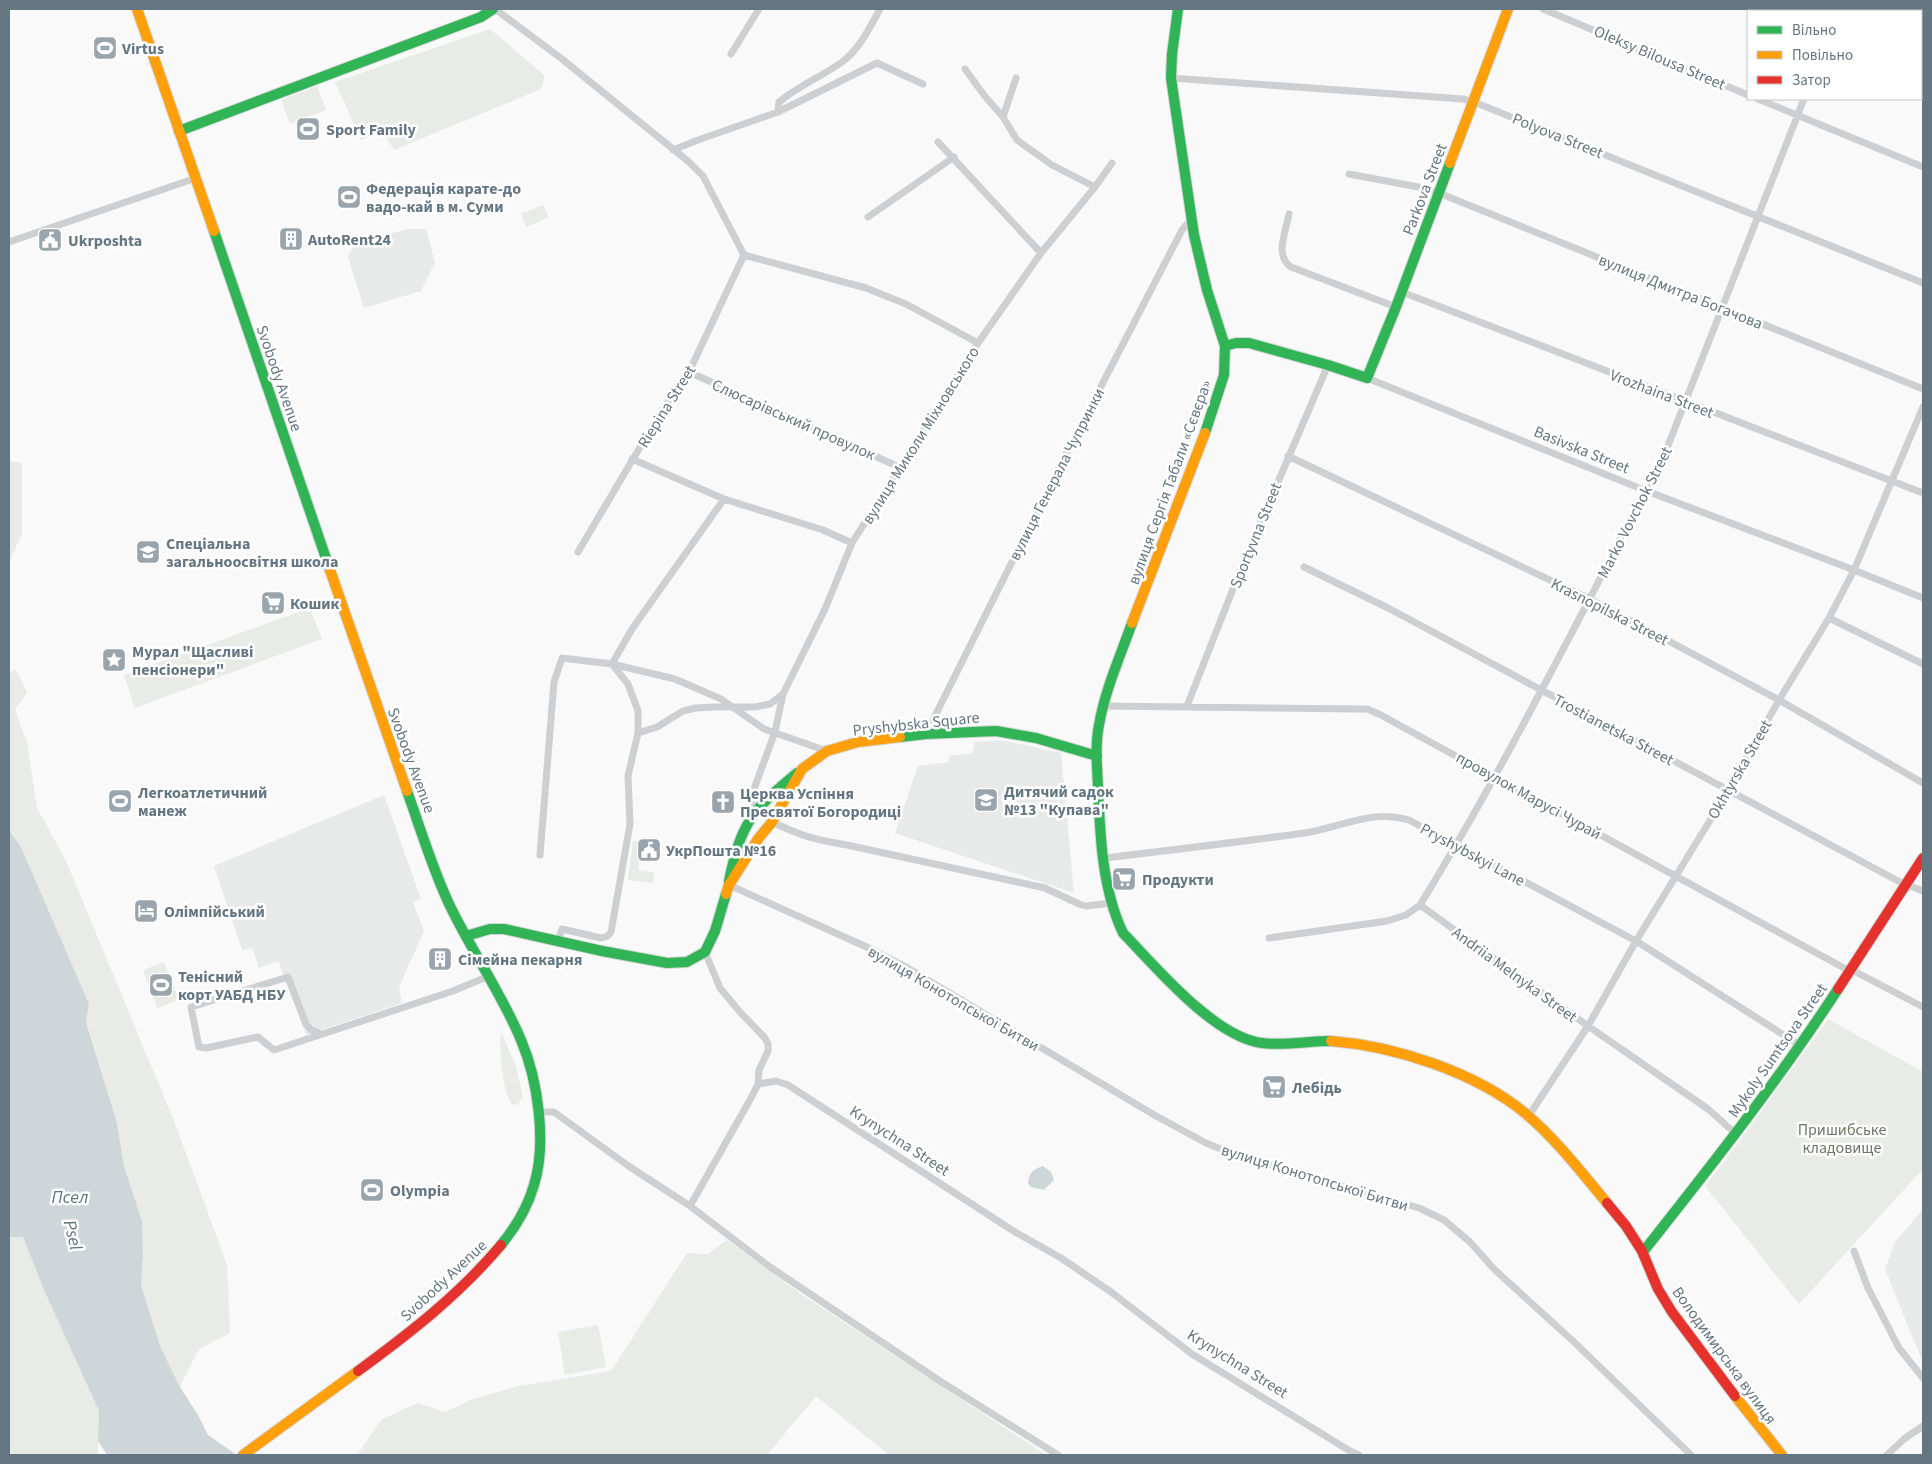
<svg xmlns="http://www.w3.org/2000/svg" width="1932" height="1464" font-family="'Source Sans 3',sans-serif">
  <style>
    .built { fill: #e8e9e9 }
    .green { fill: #e8ebe6 }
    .water { fill: #ced6d9 }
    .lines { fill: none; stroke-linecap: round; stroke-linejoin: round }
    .fast-casing { stroke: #d5d6d7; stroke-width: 12 }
    .slow-casing { stroke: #d5d6d7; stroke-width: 12 }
    .jam-casing { stroke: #d5d6d7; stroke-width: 12 }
    .street { stroke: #cecfd0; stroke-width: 7 }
    .fast { stroke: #30b455; stroke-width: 10 }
    .slow { stroke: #ff9f0a; stroke-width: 10 }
    .jam { stroke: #e5322d; stroke-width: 10 }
    .labels { text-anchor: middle; stroke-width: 5; stroke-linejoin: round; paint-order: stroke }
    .poi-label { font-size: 16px; font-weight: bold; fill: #657683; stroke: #fff; text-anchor: start }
    .street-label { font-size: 16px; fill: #657683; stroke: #fff }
    .park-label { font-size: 16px; fill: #687a64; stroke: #fff }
    .water-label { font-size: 18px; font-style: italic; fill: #60757c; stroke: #fff }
  </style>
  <rect width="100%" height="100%" fill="#f9f9f9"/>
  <path class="built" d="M407 229H426L435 263 421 291 364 308 348 257 353 247 372 239Z
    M1001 740 1061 753 1074 893 895 833 918 766 949 762V756L973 753 974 742Z
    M384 795 421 899 413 902 424 931 399 987 402 1003 306 1035 278 961 259 968 252 948 242 950 214 866Z
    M1923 1209V1363L1885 1269 1895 1242Z"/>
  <path class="green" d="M490 29 545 76 541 89 394 150 382 131 361 140 335 82Z
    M317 86 326 110 290 124 281 100Z
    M543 205 549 217 526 227 521 214Z
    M9 461 22 463V535L9 561Z
    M310 608 322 639 135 708 124 675Z
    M16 669 27 693 15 709 27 743 37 808 66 861 174 1121 227 1265 230 1333 199 1349 180 1387 160 1346 141 1285 143 1255 142 1221 124 1166 117 1123 86 1021 89 1004 21 847 9 830V674Z
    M633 841 641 842 638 870 654 872 653 883 628 880Z
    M164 962 179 1000 157 1008 143 970Z
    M1828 1019 1923 1072V1169L1799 1304 1705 1186 1739 1142Z
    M501 1032 516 1066 523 1098 517 1105 512 1104C502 1092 499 1048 501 1032Z
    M9 1237H23L44 1290 99 1411 98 1455H9Z
    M727 1240 801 1294 1046 1455H889L816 1396 767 1455H357L382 1419 418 1403 445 1412 473 1399 519 1386 611 1371 687 1253 708 1254Z
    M598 1325 606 1367 565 1375 558 1332Z"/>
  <path class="water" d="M9 830 21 847 89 1004 86 1022 117 1123 124 1166 142 1221 143 1255 141 1285 160 1346 180 1387 198 1415 208 1435 237 1455H107L98 1441 99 1411 44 1290 23 1237H9Z
    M1043 1166 1051 1172 1054 1180 1044 1190 1031 1187 1028 1183C1029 1173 1033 1169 1043 1166Z"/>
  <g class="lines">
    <defs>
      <path id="fast" d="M1178 9 1172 54 1171 78 1194 235 1207 290 1225 346 1224 375 1205 433
        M1824 9 1830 11
        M1921 50 1923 51
        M179 131 481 17 493 9
        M214 231 330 570
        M1225 346 1236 343H1249L1328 365 1367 378 1396 307 1450 163
        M1132 623C1120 657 1105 690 1099 725 1095 745 1097 766 1098 786 1100 835 1102 889 1123 933 1156 967 1214 1037 1262 1043 1285 1046 1308 1041 1331 1041
        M900 737 926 734 996 731 1036 738 1097 756
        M407 791C421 830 433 871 451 908 473 953 502 994 521 1040 538 1080 547 1143 534 1185 528 1206 515 1228 501 1245
        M729 881C741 823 752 810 797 773
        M466 936 490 929H504L602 951 667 963 687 962 705 952 715 931 726 894
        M1643 1252C1711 1166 1778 1081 1838 989"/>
      <path id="slow" d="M137 9 214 231
        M1450 163 1508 9
        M330 570 407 791
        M1132 623 1205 433
        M726 894 729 885 758 839 772 822 802 769 827 751 858 742 900 737
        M1331 1041C1395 1046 1475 1072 1525 1113 1556 1139 1581 1172 1607 1203
        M1735 1396 1782 1455
        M243 1455 358 1371"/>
      <path id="jam" d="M1838 989 1923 858
        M1607 1203 1626 1226 1642 1251 1658 1289 1672 1312 1735 1396
        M358 1371C410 1333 460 1294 501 1245"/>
    </defs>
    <use href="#fast" class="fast-casing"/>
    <use href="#slow" class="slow-casing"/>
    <use href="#jam" class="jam-casing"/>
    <path class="street" d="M495 9 562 59 689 162 703 176 744 255
      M1543 9 1748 95
      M731 54 759 9
      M965 69 984 95 1003 117 1017 140 1052 165 1095 187
      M1171 78 1463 99 1474 102 1923 283
      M1758 99 1923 167
      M778 112 779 102C798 86 821 77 842 62 859 50 870 27 880 9
      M1003 117 1016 78
      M938 142 1041 253
      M673 150 698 140 778 112 877 63 923 84
      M1349 174 1429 189 1923 389
      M1289 214C1286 232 1274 255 1291 267L1396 307
      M868 217 954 157
      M9 242 196 178
      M744 255 866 288 906 304 978 343
      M1402 292 1923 493
      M689 372 899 467
      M1367 378 1644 490 1854 570 1923 598
      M1288 456 1590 599 1779 700 1923 783
      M632 459 724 499 823 530 852 543
      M578 552 659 415 689 372 744 255
      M1304 567 1390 609 1900 882 1923 891
      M1829 618 1923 664
      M1103 706 1356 709H1367L1379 714 1844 968 1852 970 1923 1007
      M1187 706 1242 566 1328 365
      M638 733 657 727 683 711 696 708 713 707H755L770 704 783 694
      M926 734 1066 454 1182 230 1192 218
      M754 811 751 797 775 732 783 694 825 609 852 543 978 343 1041 253 1095 187 1112 163
      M772 822C801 836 816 840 847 845L1045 888 1079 904 1086 906 1111 903
      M540 855 554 682 562 658 612 664 675 679 721 699 764 729 827 751
      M1105 858C1172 850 1239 842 1305 833 1343 827 1371 809 1409 820L1636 941 1801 1046
      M729 885 871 949 906 967 1156 1116 1206 1143 1236 1155 1419 1208 1444 1220 1470 1242 1495 1270 1573 1341 1691 1455
      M1420 905C1481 806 1535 703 1589 600 1613 555 1633 508 1660 466L1804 99
      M1269 938 1387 921 1406 915 1420 905 1588 1026 1708 1109 1736 1134
      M558 941 562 929 601 938 608 936 611 932 630 824 628 776 638 733V711L628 684 612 664 632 629 724 499
      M321 1034 311 1030 306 1024 288 977 191 1007 199 1047 206 1048 258 1037 274 1050 453 991 489 976
      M758 1084 776 1081 788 1085 1015 1232 1061 1258 1111 1292 1192 1354 1350 1451 1359 1455
      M538 1112H554L627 1165 690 1206 770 1267 943 1383 1058 1455
      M1528 1117 1588 1026 1636 941 1728 791 1779 700 1829 618 1854 570 1923 407
      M690 1206 751 1098 758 1084 759 1070 768 1051V1044L765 1038 740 1012 720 988 705 952
      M1854 1251 1868 1288 1899 1348 1923 1378
      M1887 1455 1904 1439 1923 1426"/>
    <use href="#fast" class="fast"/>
    <use href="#slow" class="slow"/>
    <use href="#jam" class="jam"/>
  </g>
  <defs>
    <symbol id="stadium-square" viewBox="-11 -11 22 22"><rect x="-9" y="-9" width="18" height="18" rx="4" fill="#99a4ac" stroke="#fff"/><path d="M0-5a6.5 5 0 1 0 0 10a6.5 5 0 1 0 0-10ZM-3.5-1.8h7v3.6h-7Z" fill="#fff"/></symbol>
    <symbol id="building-square" viewBox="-11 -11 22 22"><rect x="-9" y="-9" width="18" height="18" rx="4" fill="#99a4ac" stroke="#fff"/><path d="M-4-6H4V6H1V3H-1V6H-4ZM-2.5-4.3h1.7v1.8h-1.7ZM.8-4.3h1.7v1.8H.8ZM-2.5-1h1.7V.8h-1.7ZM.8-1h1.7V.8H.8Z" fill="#fff"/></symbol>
    <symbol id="civic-square" viewBox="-11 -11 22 22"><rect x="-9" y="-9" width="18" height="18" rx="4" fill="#99a4ac" stroke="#fff"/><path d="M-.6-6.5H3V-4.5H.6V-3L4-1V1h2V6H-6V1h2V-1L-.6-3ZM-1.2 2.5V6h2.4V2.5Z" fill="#fff"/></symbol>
    <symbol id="school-square" viewBox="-11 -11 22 22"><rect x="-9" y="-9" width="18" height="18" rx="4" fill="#99a4ac" stroke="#fff"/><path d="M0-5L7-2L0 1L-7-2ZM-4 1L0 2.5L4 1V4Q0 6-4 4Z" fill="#fff"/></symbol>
    <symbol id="supermarket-square" viewBox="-11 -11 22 22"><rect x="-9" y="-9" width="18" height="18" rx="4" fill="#99a4ac" stroke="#fff"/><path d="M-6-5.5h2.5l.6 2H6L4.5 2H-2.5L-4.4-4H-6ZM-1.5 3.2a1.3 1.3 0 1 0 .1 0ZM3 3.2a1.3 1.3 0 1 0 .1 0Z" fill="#fff"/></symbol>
    <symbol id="sight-square" viewBox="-11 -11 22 22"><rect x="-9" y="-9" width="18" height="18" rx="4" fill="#99a4ac" stroke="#fff"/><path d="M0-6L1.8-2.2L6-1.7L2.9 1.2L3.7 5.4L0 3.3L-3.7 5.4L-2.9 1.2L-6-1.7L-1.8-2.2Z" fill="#fff"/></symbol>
    <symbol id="church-square" viewBox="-11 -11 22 22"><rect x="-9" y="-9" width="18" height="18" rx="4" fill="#99a4ac" stroke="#fff"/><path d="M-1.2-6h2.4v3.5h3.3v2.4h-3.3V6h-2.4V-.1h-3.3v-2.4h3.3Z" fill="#fff"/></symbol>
    <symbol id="hotel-square" viewBox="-11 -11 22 22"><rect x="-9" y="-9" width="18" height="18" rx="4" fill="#99a4ac" stroke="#fff"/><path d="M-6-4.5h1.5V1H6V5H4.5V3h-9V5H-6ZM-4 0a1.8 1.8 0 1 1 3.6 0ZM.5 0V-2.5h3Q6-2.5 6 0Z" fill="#fff"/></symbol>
  </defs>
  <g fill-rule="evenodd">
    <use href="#stadium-square" x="91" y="34" width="28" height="28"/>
    <use href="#stadium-square" x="294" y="115" width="28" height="28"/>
    <use href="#stadium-square" x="335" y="183" width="28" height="28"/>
    <use href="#building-square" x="277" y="225" width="28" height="28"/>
    <use href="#civic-square" x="36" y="226" width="28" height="28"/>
    <use href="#school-square" x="134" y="538" width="28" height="28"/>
    <use href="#supermarket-square" x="259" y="589" width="28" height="28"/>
    <use href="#sight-square" x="100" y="646" width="28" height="28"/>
    <use href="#school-square" x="972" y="786" width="28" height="28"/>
    <use href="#stadium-square" x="106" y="787" width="28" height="28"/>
    <use href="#church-square" x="709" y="788" width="28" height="28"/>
    <use href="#civic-square" x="635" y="836" width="28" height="28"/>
    <use href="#supermarket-square" x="1110" y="865" width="28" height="28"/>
    <use href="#hotel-square" x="132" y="897" width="28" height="28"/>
    <use href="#building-square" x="426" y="945" width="28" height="28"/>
    <use href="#stadium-square" x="147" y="971" width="28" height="28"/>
    <use href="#supermarket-square" x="1260" y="1073" width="28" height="28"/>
    <use href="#stadium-square" x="358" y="1176" width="28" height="28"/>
  </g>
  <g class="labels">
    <g class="poi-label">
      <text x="122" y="54">Virtus</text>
      <text x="326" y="135">Sport Family</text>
      <text x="366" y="194">Федерація карате-до<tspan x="366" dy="18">вадо-кай в м. Суми</tspan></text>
      <text x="308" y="245">AutoRent24</text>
      <text x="68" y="246">Ukrposhta</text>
      <text x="166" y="549">Спеціальна<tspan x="166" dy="18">загальноосвітня школа</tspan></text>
      <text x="290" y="609">Кошик</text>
      <text x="132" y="657">Мурал "Щасливі<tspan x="132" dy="18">пенсіонери"</tspan></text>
      <text x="1004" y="797">Дитячий садок<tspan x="1004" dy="18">№13 "Купава"</tspan></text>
      <text x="138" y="798">Легкоатлетичний<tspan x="138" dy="18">манеж</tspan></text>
      <text x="740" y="799">Церква Успіння<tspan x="740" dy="18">Пресвятої Богородиці</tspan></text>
      <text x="666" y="856">УкрПошта №16</text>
      <text x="1142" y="885">Продукти</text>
      <text x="164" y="917">Олімпійський</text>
      <text x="458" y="965">Сімейна пекарня</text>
      <text x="178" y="982">Тенісний<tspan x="178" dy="18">корт УАБД НБУ</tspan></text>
      <text x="1292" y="1093">Лебідь</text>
      <text x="390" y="1196">Olympia</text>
    </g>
    <g class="street-label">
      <text transform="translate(1660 57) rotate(23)" y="6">Oleksy Bilousa Street</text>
      <text transform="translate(1558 135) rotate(22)" y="6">Polyova Street</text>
      <text transform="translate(1424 189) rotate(-69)" y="6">Parkova Street</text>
      <text transform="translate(1681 291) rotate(22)" y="6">вулиця Дмитра Богачова</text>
      <text transform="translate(280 378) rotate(71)" y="6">Svobody Avenue</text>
      <text transform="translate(1662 393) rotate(21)" y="6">Vrozhaina Street</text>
      <text transform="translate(666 406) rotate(-58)" y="6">Riepina Street</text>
      <text transform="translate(794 419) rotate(24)" y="6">Слюсарівський провулок</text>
      <text transform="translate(920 435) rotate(-58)" y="6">вулиця Миколи Міхновського</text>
      <text transform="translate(1582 449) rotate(22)" y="6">Basivska Street</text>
      <text transform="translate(1056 474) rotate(-63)" y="6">вулиця Генерала Чупринки</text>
      <text transform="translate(1169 482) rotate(-70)" y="6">вулиця Сергія Табали «Сєвєра»</text>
      <text transform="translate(1634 512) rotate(-63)" y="6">Marko Vovchok Street</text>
      <text transform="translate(1255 535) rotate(-68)" y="6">Sportyvna Street</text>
      <text transform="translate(1610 611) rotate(27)" y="6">Krasnopilska Street</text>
      <text transform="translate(916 723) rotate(-6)" y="6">Pryshybska Square</text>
      <text transform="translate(1614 729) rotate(28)" y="6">Trostianetska Street</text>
      <text transform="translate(412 760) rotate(70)" y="6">Svobody Avenue</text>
      <text transform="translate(1739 769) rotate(-60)" y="6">Okhtyrska Street</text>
      <text transform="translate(1529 795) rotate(29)" y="6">провулок Марусі Чурай</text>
      <text transform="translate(1473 854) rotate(28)" y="6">Pryshybskyi Lane</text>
      <text transform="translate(1515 974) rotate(36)" y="6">Andriia Melnyka Street</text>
      <text transform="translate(954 998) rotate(30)" y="6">вулиця Конотопської Битви</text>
      <text transform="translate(1777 1050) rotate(-55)" y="6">Mykoly Sumtsova Street</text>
      <text transform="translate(900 1140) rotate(33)" y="6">Krynychna Street</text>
      <text transform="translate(1315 1177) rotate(17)" y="6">вулиця Конотопської Битви</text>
      <text transform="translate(443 1280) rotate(-43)" y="6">Svobody Avenue</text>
      <text transform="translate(1725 1355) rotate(54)" y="6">Володимирська вулиця</text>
      <text transform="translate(1238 1363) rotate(32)" y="6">Krynychna Street</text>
    </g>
    <g class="park-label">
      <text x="1842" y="1135">Пришибське<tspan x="1842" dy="18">кладовище</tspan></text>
    </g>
    <g class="water-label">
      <text x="70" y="1203">Псел</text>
      <text transform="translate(73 1235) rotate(76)" y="6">Psel</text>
    </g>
  </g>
  <rect width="1932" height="1464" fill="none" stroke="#657683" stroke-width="20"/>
  <rect x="1747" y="10" width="175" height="90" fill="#ffffff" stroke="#c1c8cd"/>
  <rect x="1757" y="26" width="25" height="8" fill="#30b455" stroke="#c1c8cd"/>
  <text x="1792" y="35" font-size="15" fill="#657683">Вільно</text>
  <rect x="1757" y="51" width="25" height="8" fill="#ff9f0a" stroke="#c1c8cd"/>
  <text x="1792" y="60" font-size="15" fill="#657683">Повільно</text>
  <rect x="1757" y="76" width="25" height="8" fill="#e5322d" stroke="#c1c8cd"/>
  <text x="1792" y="85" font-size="15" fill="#657683">Затор</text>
</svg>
